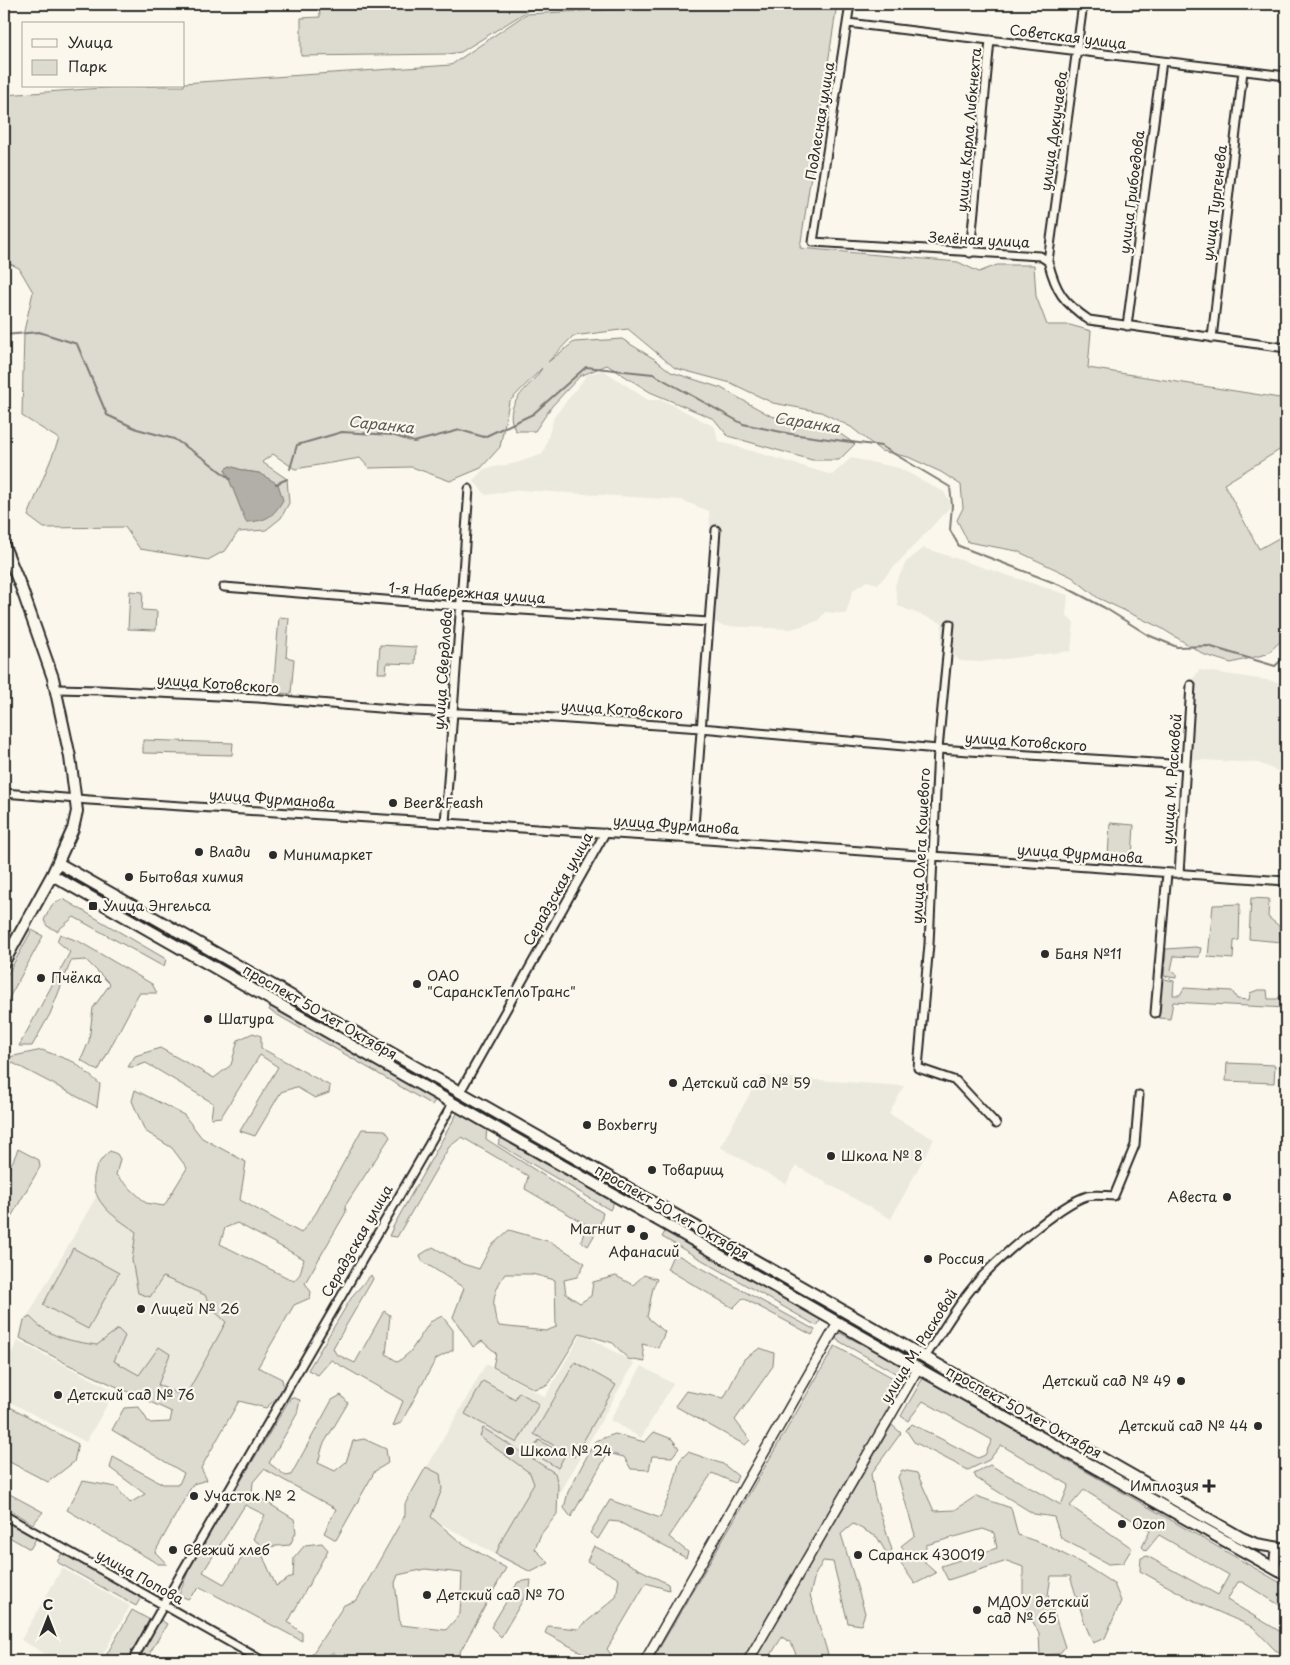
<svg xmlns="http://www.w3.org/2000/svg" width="1290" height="1665" font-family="'Playpen Sans',sans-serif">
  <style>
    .built { fill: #ebe8de }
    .green { fill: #dddad0; stroke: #84827e; fill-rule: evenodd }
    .water { fill: #b1afa7; stroke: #7b7a75 }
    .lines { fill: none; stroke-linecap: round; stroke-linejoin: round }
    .stream { stroke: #7b7a75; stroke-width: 2 }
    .minor-casing { stroke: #2b2b2b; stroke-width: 11 }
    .tertiary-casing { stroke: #2b2b2b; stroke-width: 12 }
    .secondary-casing { stroke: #2b2b2b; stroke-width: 14 }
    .minor { stroke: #fbf7ec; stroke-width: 7 }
    .tertiary { stroke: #fbf7ec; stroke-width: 9 }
    .secondary { stroke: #fbf7ec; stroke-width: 10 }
    .poi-dot { fill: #2b2b2b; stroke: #fbf7ec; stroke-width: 2 }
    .labels { text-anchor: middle; stroke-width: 4.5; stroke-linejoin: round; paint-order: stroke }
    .street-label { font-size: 14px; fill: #2b2b2b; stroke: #fbf7ec }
    .poi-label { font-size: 14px; fill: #2b2b2b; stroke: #fbf7ec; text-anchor: start }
    .water-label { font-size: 15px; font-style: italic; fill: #5a5956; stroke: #fbf7ec }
  </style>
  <rect width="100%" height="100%" fill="#fbf7ec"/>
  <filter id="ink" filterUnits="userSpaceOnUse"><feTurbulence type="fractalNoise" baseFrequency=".02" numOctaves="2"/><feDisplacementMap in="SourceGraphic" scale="10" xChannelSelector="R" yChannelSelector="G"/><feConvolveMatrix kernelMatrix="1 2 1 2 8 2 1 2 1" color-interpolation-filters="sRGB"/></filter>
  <g filter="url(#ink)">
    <path class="built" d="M603 370 648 400H663L715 427 718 441 832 475 851 458 899 468 944 492 952 505 878 584 867 581 853 590 846 614 825 612 818 621 791 629 722 626 704 616 711 543 709 511 681 500 520 490 486 495 473 480 484 469 516 463 543 454 554 417 587 375Z
      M924 548 1068 595 1066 616 1074 623 1071 651 980 662 960 661 941 643 942 623 898 606 895 585 906 562Z
      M1199 670 1286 683V775L1259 763 1181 759 1186 682 1194 678Z
      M760 1076 904 1086 889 1114 934 1139 891 1219 796 1166 786 1184 720 1147Z
      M96 1197 262 1291 187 1422 21 1328Z
      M582 1333 634 1363 518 1567 406 1504 486 1364 545 1397Z
      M18 1341 115 1391 86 1442 4 1399V1366Z
      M642 1366 673 1384 641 1438 610 1420Z
      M62 1568 130 1606 99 1661H58L21 1640Z"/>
    <path class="green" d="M319 4H619L529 10 461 52 448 54 301 56V18L320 17Z
      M624 4H837L800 248 958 262 979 272 997 265H1034L1036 296 1047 325H1070L1091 331 1088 368 1286 399V446L1224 484 1259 549 1286 534V636L1267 654 1231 663 1205 655 1161 628 1098 598 1072 577 1017 551 968 542 957 520 963 508 961 485 941 472 908 457 881 451 851 427 821 412 773 403 731 383 675 368 628 329 573 336 548 362 574 342 622 339 656 360 671 372 721 388 771 416 836 431 855 444 839 460H812L728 436 714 419 650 392 607 365 580 376 552 406 535 431H516C499 404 531 388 542 368L509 402 500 447 481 468 450 481 412 467 369 468 360 458 295 469 273 454 262 462 287 479 289 503 281 518 266 530 238 532 226 550 208 560 140 549 125 527 44 528 28 516 59 439 22 416 24 331 33 292 19 268 4 261V95L130 86H184V83L451 65 526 14 619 9ZM230 466 245 471 259 473 247 522 225 469Z
      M130 591 143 592 142 610 157 611 156 630 128 629Z
      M279 617 289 618 286 657 294 659 291 694 273 693Z
      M380 645 416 647 415 664 387 663 386 673H378Z
      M143 740 233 743 232 755 143 753Z
      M1110 823 1134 825 1132 858 1108 857Z
      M1251 898 1269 899 1268 917 1279 926 1281 942 1249 939Z
      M63 899 166 959 164 967 74 917 57 931 47 926 44 920 52 905Z
      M1240 904 1239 940 1234 941 1233 959 1208 957 1213 905Z
      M32 930 43 936 4 1007V981Z
      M60 934 80 942 152 984 157 993H139L98 1071 81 1060 89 1041 93 1008 110 984 86 960 71 961 50 1014 32 1046H19L70 952 57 941Z
      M1195 947 1201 948 1199 957 1174 956 1171 970 1176 974V978L1164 976 1166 949Z
      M1160 978 1174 981 1173 995H1180L1184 988 1232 991 1237 999 1249 1000 1250 993 1258 990H1267L1268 999H1277L1283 994H1286V1008L1173 1002 1170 1019 1159 1018Z
      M272 1004 436 1099 432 1105 269 1010Z
      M253 1033 261 1036V1048L330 1086 329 1093 315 1098 296 1087 281 1092 255 1136 240 1131 278 1067 260 1055 221 1117 211 1118 213 1103 146 1063 134 1067H128L135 1056 160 1048 214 1078 231 1065 238 1040Z
      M42 1050 74 1062 100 1084 97 1107 9 1061V1057Z
      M1227 1063 1275 1065 1274 1083 1226 1081Z
      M135 1090 184 1115 202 1138 246 1162 240 1200 301 1233 316 1213 362 1129 385 1130 390 1137 345 1206 346 1212 305 1283 311 1292 310 1298 294 1305 258 1367 282 1379 284 1391 266 1408 239 1401 201 1468 207 1480 193 1484 155 1552 167 1564H158L67 1510 83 1481 116 1487 130 1503 145 1494 110 1468 113 1457 163 1484H179L184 1473 112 1430 124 1408 139 1407 149 1423 170 1422 172 1412 67 1364 20 1338 24 1320 30 1317C50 1338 70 1341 97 1345L118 1329 125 1336 114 1361 139 1375 159 1347 170 1354 158 1385 185 1397 226 1322 211 1308 205 1295 163 1277 150 1297 138 1293 132 1260 136 1232C126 1224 111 1216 103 1205 88 1187 92 1165 110 1151L117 1154 120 1159 116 1175 146 1203 164 1206 187 1168 172 1148 145 1131 132 1101ZM237 1223 304 1259 300 1274 294 1281 220 1244 225 1228Z
      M459 1110 487 1126 486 1139 603 1213 599 1227 588 1246 581 1241 587 1225 525 1189 528 1176 462 1137 449 1147 397 1237 389 1236 394 1225Z
      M503 1135 615 1200 610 1210 498 1144Z
      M18 1149 39 1160 40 1167 4 1229V1175L13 1161Z
      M509 1230 551 1242 585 1263 577 1277 564 1280 566 1294 580 1303 591 1296 593 1282 616 1276 633 1285 644 1275 657 1279 653 1288 647 1317 665 1332 658 1348 642 1344 645 1362 628 1359 613 1343 580 1333 548 1385 534 1389 493 1367 496 1353 482 1341 473 1347 453 1317 464 1288 422 1261 420 1255 433 1247 463 1264 479 1269 491 1246ZM505 1274H532L555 1280 556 1327 546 1331 499 1326C490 1307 493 1291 505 1274Z
      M666 1230 821 1319 817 1326 662 1237Z
      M73 1248 119 1273 88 1329 43 1305Z
      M674 1253 815 1330 812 1335 743 1298 733 1308 667 1269Z
      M371 1275 373 1279 333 1348 336 1354 355 1363 384 1311 390 1315 386 1354 398 1362 410 1352 430 1322 442 1316 453 1330V1350L436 1359 401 1423 393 1426 403 1401 331 1360 318 1375 308 1370 353 1295Z
      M840 1333 905 1366C907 1370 907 1374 904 1378L837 1340 836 1336Z
      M835 1346 904 1384 744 1661H652Z
      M760 1348 774 1353 773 1366 735 1420 750 1440 745 1445 675 1406 686 1391 724 1398 744 1359Z
      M575 1362 616 1385 574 1457 534 1434Z
      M923 1378 1286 1586V1609L1242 1582H1238L1227 1600 1286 1635V1655L1275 1650 1253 1627 1198 1603 1140 1571 1141 1558 1147 1556 1218 1595 1229 1575 1159 1535 1146 1551 1142 1547 1150 1531 1084 1490 1070 1506 1132 1548 1123 1563 1108 1564 1061 1538 1054 1517 1034 1514 976 1478 974 1473 990 1465 1061 1505 1069 1485 1001 1445 989 1460 968 1470 914 1442 906 1430 912 1424 978 1458 985 1455 992 1440 923 1401 908 1421 901 1416Z
      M483 1381 515 1399 519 1392 539 1404 517 1443 465 1414Z
      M341 1395 348 1403 323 1445 318 1463 335 1471 346 1462 353 1441 364 1439 386 1449 388 1463 375 1471 336 1540 324 1533 336 1509 264 1469 253 1482 252 1493 294 1519 296 1532 290 1545 264 1547 253 1539 265 1515 245 1505 203 1572 224 1584 246 1552 262 1554 276 1586 293 1576 294 1558 305 1545 322 1543 328 1550 288 1622 302 1633V1641L200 1587 188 1599 179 1595 191 1564 291 1397 300 1400 297 1414 269 1463 286 1476 291 1475 332 1400Z
      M4 1404C30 1416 53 1432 78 1444L74 1462 48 1482 4 1459Z
      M892 1425 901 1433 871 1474 875 1497 892 1550 887 1554 877 1537 853 1524 841 1534 865 1613 861 1625 848 1623 833 1562 823 1561 815 1575 810 1595 830 1661H799L791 1643 782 1637 767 1661H753Z
      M483 1428 555 1473 558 1485 557 1514 541 1534 535 1549 549 1563 531 1572 496 1554 504 1535 534 1484 530 1473 480 1437Z
      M654 1432 672 1439 679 1448 672 1457 652 1456 649 1470 631 1469 624 1457 608 1453 571 1517 564 1508 568 1492 595 1441 615 1434 645 1442Z
      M539 1440 565 1455 558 1468 531 1452Z
      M688 1452 723 1464 738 1476 735 1483 712 1473 669 1537 688 1552 686 1558 619 1522 609 1521 598 1539 590 1533 610 1500 660 1518 673 1486 680 1460Z
      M426 1467 440 1474 442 1489 431 1517 459 1541 506 1568 455 1661H347L333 1653 318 1659 311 1656 344 1605 357 1600 405 1515V1504ZM425 1569 462 1573 460 1614 446 1630 400 1625 395 1583 398 1575Z
      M902 1470 917 1473 934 1511 955 1510 976 1496 1011 1508 1018 1535 1044 1544 1081 1563 1114 1584 1121 1601 1105 1638 1093 1643 1085 1624 1070 1576H1051L1048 1595 1065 1647 1059 1654 1040 1655 1039 1633 1023 1603V1567L1007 1561 948 1580 941 1566 997 1548 994 1533 983 1529 926 1545 925 1563 936 1573 915 1584 901 1564 909 1555 901 1546 915 1535 898 1477Z
      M4 1491 43 1512 33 1524 4 1507Z
      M4 1520 36 1539 30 1549 4 1534Z
      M594 1546 668 1584 669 1590 646 1583 607 1649 616 1661H598L545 1633 548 1626 578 1629 616 1597 619 1579 587 1561Z
      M62 1553 142 1596 136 1606 57 1562Z
      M531 1580 530 1588 501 1637 491 1627 518 1582Z
      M132 1610 150 1620 126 1661H103Z
      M159 1619 167 1624 145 1661H136Z"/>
    <path class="water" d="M230 466 245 471 259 473 278 484 283 500C273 517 267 521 246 522L225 469Z"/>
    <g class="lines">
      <path class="stream" d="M4 335 39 332 77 344 107 415 137 429 174 439 206 460 230 479
        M290 469 297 445 342 432 392 435 414 442 460 430 484 437 533 414 586 367 653 374 743 424 791 434 881 446 950 487 952 505 950 530 959 546 1065 587 1105 608 1148 635 1177 647 1208 646 1275 666 1286 656
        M276 484 287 479"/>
      <defs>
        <path id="minor" d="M850 4 813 242 1040 256 1048 261C1056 292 1063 302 1089 320L1286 348
          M848 23 1286 76
          M970 253 990 40
          M1048 261 1083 4
          M1127 326 1162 61
          M1212 338 1243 71
          M224 587 460 606 709 622
          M950 624 938 749 929 944 918 1068 956 1081 996 1124
          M56 689 99 690 258 698 415 711 525 716 701 728 938 749 1186 765
          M4 793 89 800 693 839 1286 881
          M445 823 469 489
          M693 839 716 530
          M1179 874 1191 685
          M1155 1013 1167 873
          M460 1092 605 833
          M925 1357C941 1334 955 1308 973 1287 991 1264 1060 1204 1087 1196 1095 1194 1106 1196 1114 1196L1135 1145 1139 1095
          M4 1515 263 1661
          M132 1661 182 1572 453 1103"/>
        <path id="tertiary" d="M645 1661 838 1323
          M748 1661 918 1368"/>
        <path id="secondary" d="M4 546 21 587 53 678 70 757 77 811 73 829 52 875 4 962
          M58 863 1242 1538 1256 1544 1286 1549
          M52 875 928 1374 1286 1575
          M1279 1571 1275 1565 1276 1554 1279 1551 1286 1549"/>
      </defs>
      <use href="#minor" class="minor-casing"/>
      <use href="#tertiary" class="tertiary-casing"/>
      <use href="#secondary" class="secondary-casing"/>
      <use href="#minor" class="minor"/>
      <use href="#tertiary" class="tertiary"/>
      <use href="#secondary" class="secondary"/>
    </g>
  </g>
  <g class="poi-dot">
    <circle cx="393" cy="803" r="5"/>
    <circle cx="199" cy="852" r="5"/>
    <circle cx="273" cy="855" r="5"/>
    <circle cx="129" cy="877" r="5"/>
    <rect x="88" y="901" width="10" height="10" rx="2.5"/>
    <circle cx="1045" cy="954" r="5"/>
    <circle cx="41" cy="978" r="5"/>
    <circle cx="417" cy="984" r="5"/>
    <circle cx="208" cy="1019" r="5"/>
    <circle cx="673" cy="1083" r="5"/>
    <circle cx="587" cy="1125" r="5"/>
    <circle cx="831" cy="1156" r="5"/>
    <circle cx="652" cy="1170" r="5"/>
    <circle cx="1227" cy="1197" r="5"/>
    <circle cx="631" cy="1229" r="5"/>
    <circle cx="644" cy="1236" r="5"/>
    <circle cx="928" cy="1259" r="5"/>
    <circle cx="141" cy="1309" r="5"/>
    <circle cx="1181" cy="1381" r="5"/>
    <circle cx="58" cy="1395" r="5"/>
    <circle cx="1258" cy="1426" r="5"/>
    <circle cx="510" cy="1451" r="5"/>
    <path d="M1206.5 1478.5h5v5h5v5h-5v5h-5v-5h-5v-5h5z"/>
    <circle cx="194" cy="1496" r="5"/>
    <circle cx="1122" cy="1524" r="5"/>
    <circle cx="173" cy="1550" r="5"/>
    <circle cx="858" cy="1555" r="5"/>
    <circle cx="427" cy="1595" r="5"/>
    <circle cx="977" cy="1610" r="5"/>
  </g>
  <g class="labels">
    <g class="street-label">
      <text transform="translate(1068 37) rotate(7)" y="5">Советская улица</text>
      <text transform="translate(820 121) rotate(-81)" y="5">Подлесная улица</text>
      <text transform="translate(969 130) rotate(-85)" y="5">улица Карла Либкнехта</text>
      <text transform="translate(1054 131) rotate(-82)" y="5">улица Докучаева</text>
      <text transform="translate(1132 192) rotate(-83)" y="5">улица Грибоедова</text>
      <text transform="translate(1215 203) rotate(-83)" y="5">улица Тургенева</text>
      <text transform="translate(979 240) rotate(3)" y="5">Зелёная улица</text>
      <text transform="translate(467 593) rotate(4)" y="5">1-я Набережная улица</text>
      <text transform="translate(443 670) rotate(-86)" y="5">улица Свердлова</text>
      <text transform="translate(218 684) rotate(4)" y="5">улица Котовского</text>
      <text transform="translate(622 710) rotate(4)" y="5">улица Котовского</text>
      <text transform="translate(1026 742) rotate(4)" y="5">улица Котовского</text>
      <text transform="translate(1172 779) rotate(-86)" y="5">улица М. Расковой</text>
      <text transform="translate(272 799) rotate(4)" y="5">улица Фурманова</text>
      <text transform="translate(676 825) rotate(4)" y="5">улица Фурманова</text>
      <text transform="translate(921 846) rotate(-87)" y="5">улица Олега Кошевого</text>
      <text transform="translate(1080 854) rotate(4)" y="5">улица Фурманова</text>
      <text transform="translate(558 889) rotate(-61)" y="5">Серадзская улица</text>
      <text transform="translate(320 1012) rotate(30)" y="5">проспект 50 лет Октября</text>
      <text transform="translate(672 1212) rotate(30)" y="5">проспект 50 лет Октября</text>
      <text transform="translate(357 1241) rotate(-60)" y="5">Серадзская улица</text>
      <text transform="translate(919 1346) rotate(-58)" y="5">улица М. Расковой</text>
      <text transform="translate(1024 1412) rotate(29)" y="5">проспект 50 лет Октября</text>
      <text transform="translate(140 1577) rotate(29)" y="5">улица Попова</text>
    </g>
    <g class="poi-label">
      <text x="403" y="808">Beer&amp;Feash</text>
      <text x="209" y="857">Влади</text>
      <text x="283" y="860">Минимаркет</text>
      <text x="139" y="882">Бытовая химия</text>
      <text x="103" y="911">Улица Энгельса</text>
      <text x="1055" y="959">Баня №11</text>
      <text x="427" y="981">ОАО<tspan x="427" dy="16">"СаранскТеплоТранс"</tspan></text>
      <text x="51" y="983">Пчёлка</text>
      <text x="218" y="1024">Шатура</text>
      <text x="683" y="1088">Детский сад № 59</text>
      <text x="597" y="1130">Boxberry</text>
      <text x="841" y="1161">Школа № 8</text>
      <text x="662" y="1175">Товарищ</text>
      <text x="1217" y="1202" text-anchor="end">Авеста</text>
      <text x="621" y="1234" text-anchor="end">Магнит</text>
      <text x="644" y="1257" text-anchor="middle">Афанасий</text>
      <text x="938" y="1264">Россия</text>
      <text x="151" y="1314">Лицей № 26</text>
      <text x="1171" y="1386" text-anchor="end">Детский сад № 49</text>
      <text x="68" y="1400">Детский сад № 76</text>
      <text x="1248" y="1431" text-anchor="end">Детский сад № 44</text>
      <text x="520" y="1456">Школа № 24</text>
      <text x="1199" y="1491" text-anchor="end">Имплозия</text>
      <text x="204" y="1501">Участок № 2</text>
      <text x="1132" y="1529">Ozon</text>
      <text x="183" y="1555">Свежий хлеб</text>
      <text x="868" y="1560">Саранск 430019</text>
      <text x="437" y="1600">Детский сад № 70</text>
      <text x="987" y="1607">МДОУ детский<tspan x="987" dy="16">сад № 65</tspan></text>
    </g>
    <g class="water-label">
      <text transform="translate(807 423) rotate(9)" y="5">Саранка</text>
      <text transform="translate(381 425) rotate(6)" y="5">Саранка</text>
    </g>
  </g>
  <rect width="1290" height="1665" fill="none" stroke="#fbf7ec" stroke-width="20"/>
  <rect x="10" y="10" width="1270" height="1645" fill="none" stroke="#2b2b2b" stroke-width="2" filter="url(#ink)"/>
  <rect x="22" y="22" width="162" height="65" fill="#fbf7ec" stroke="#a8a59f"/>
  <rect x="32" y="39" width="25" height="8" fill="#fbf7ec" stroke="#a8a59f"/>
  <text x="68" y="48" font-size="15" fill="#2b2b2b">Улица</text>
  <rect x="32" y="60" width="25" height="15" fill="#dddad0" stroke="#a8a59f"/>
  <text x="68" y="72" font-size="15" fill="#2b2b2b">Парк</text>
  <g transform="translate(48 1618)" stroke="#fbf7ec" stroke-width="4" paint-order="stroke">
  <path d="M0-4L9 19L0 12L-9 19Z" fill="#2b2b2b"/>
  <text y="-8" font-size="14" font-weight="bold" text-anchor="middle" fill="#2b2b2b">С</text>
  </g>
</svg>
